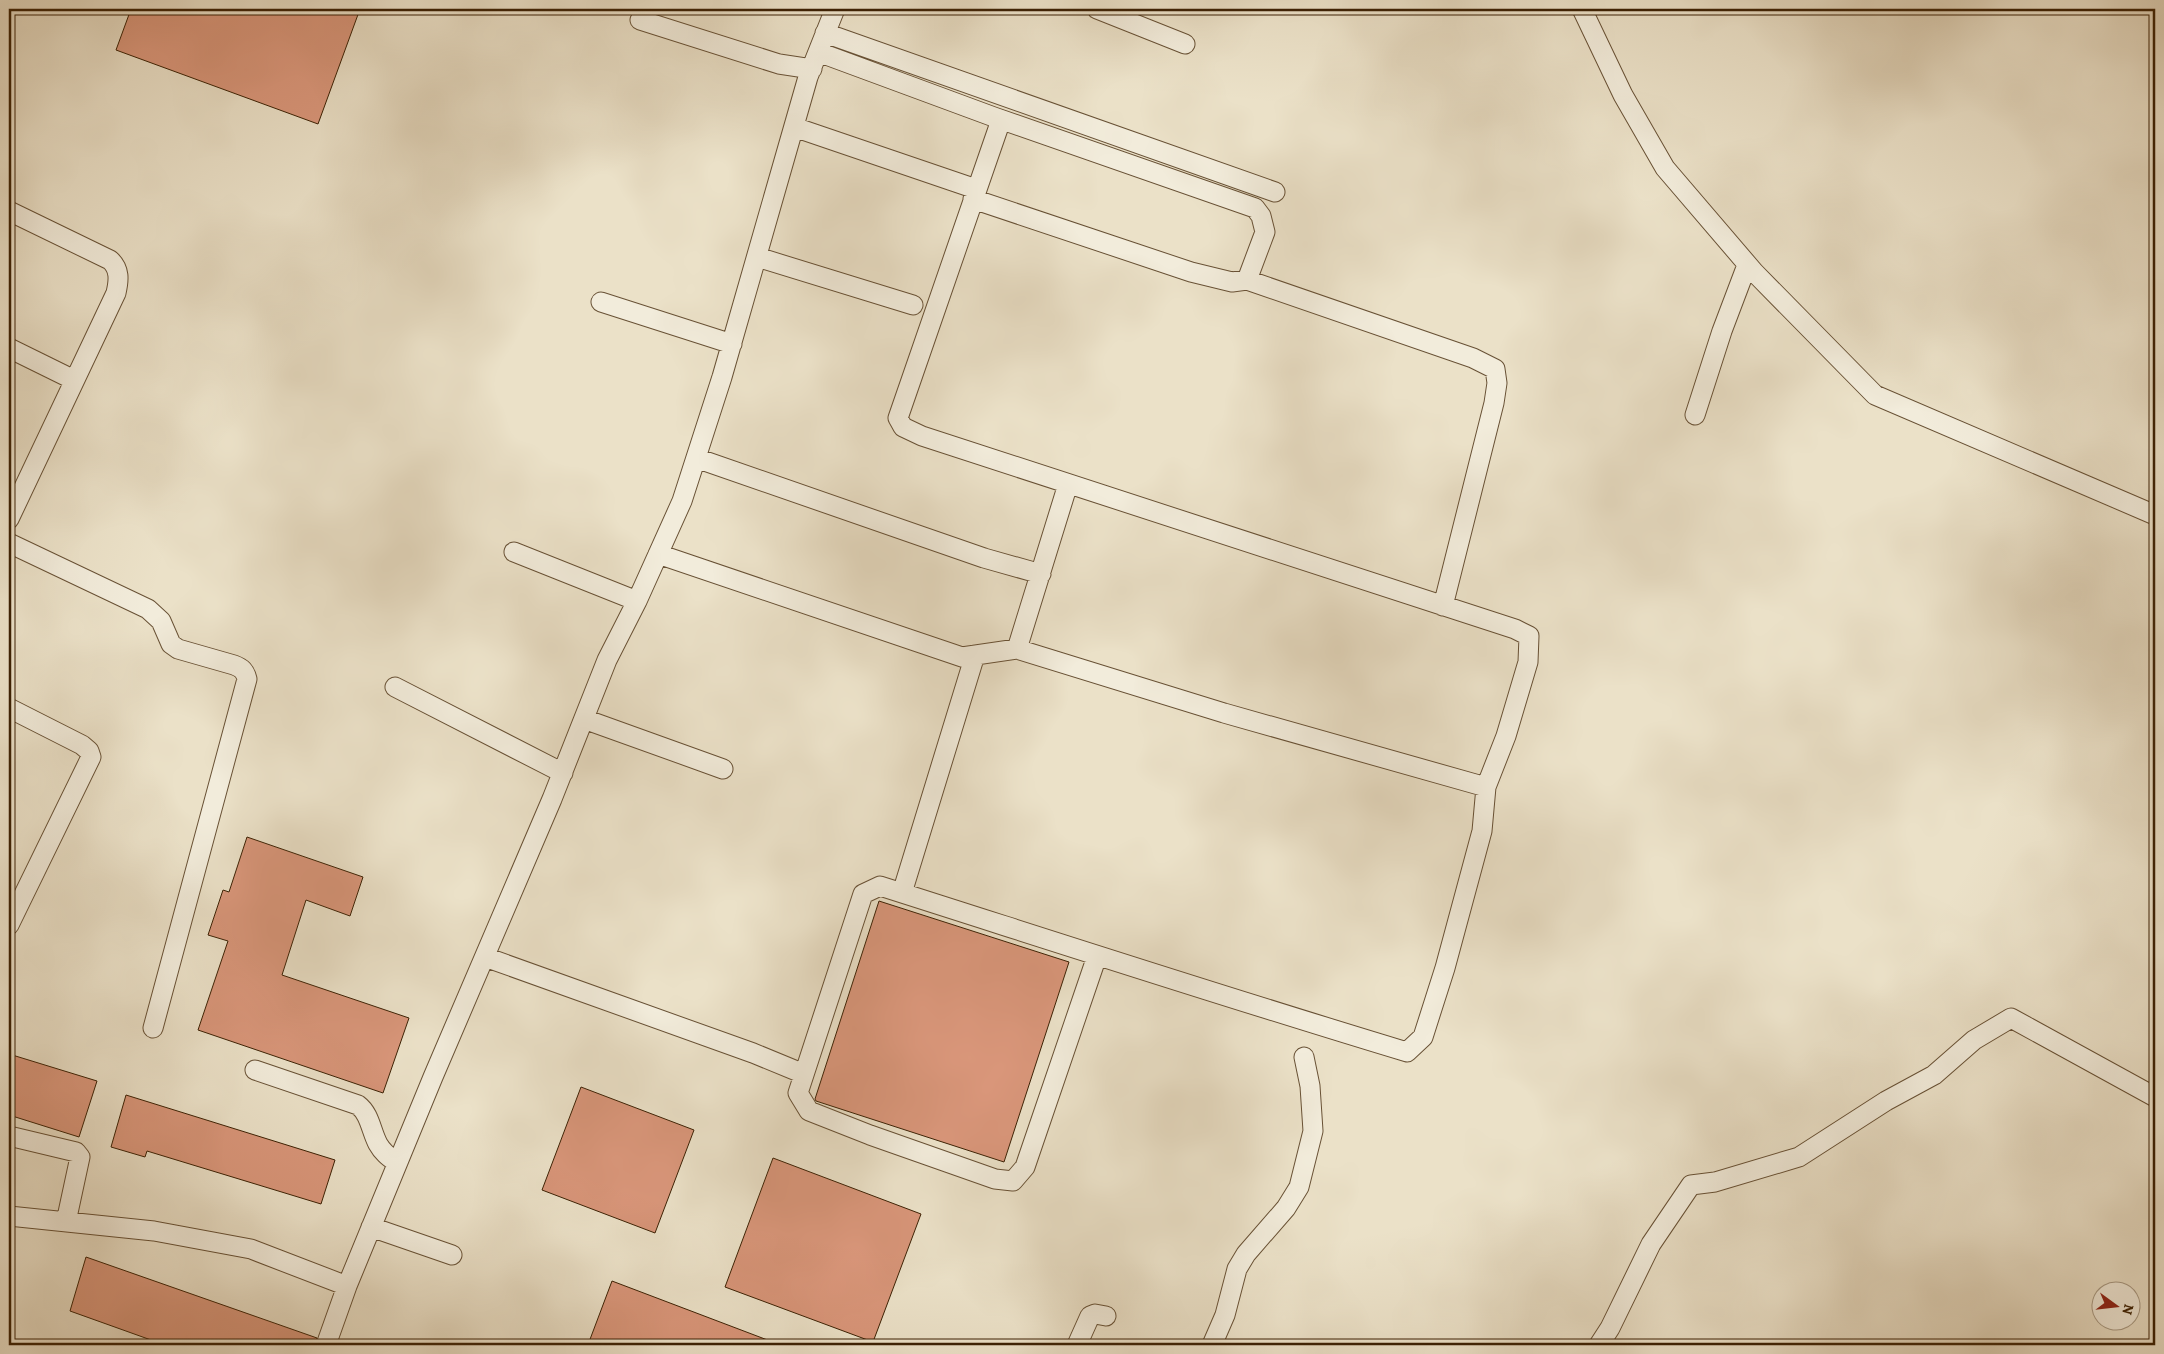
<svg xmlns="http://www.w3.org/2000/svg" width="2164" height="1354" font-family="Alegreya,serif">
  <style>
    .building { fill: #d9967a; stroke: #3c2104 }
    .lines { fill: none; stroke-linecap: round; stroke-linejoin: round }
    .minor-casing { stroke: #685135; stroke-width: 21 }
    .minor { stroke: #f2ecdb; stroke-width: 19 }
  </style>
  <rect width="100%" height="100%" fill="#ebe1c8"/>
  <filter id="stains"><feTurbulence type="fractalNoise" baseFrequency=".004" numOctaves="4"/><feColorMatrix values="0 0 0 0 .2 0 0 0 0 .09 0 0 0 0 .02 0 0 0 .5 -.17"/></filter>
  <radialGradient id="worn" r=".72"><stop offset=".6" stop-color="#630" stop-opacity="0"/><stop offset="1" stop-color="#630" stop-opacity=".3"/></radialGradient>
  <path class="building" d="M131 9H360L318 124 116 50Z
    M247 837 363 877 350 916 306 900 282 975 409 1018 383 1093 198 1030 228 941 208 935 223 890 229 892Z
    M879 901 1069 962 1004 1162 816 1101 815 1099Z
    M9 1054 97 1081 79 1137 9 1115Z
    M581 1087 694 1130 655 1233 542 1190Z
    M126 1095 335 1160 321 1204 147 1151 145 1157 111 1147Z
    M773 1158 921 1214 873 1342 725 1287Z
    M86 1257 317 1338 315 1345H165L70 1311Z
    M612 1281 778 1344 777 1345H599L589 1342Z"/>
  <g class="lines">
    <defs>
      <path id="minor" d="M1097 9 1185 44
        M1582 9 1623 95 1665 168 1754 272 1875 395 2155 515
        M640 20 779 64 812 69
        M825 33 1275 192
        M818 52 994 117 1255 208 1261 216 1265 232 1247 280
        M1001 120 898 418 903 427 922 436 1515 629 1529 636 1528 662 1506 736 1486 787 1482 831 1445 968 1423 1037 1407 1052C1231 999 1056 942 880 886L863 894 798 1093 809 1111 870 1135 995 1179 1013 1181 1025 1167 1097 956
        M794 127 976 189
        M973 199 1191 272 1232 282 1247 280 1473 358 1495 369 1497 383 1494 403 1443 606
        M9 211 110 260C120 269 119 280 116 293L9 519
        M757 257 913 305
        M601 302 732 344
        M9 348 74 380
        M1695 415 1722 331 1747 265
        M696 458 984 558 1041 574
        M9 543 148 609 161 621 171 644 178 649 234 665C242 668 245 671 247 679L153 1028
        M514 552 637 601
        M658 554 962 657 1017 649 1224 713 1486 787
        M1017 649 1068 484
        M395 687 563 773
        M9 708 82 745 89 751 91 757 9 925
        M584 719 723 769
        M902 893 975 655
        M485 957 753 1053 804 1074
        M255 1070 358 1105C370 1114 371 1131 378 1144 383 1153 389 1157 397 1163
        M9 1136 76 1152 80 1157 66 1222
        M9 1216 154 1231 251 1249 347 1286
        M371 1227 452 1255
        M326 1345 347 1286 433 1077 552 799 607 660 637 601 682 501 722 377 808 77 835 9
        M1077 1345 1090 1316 1095 1314 1106 1316
        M1212 1345 1225 1315 1237 1269 1246 1254 1286 1208 1299 1187 1313 1131 1310 1086 1304 1057
        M1599 1345 1610 1328 1651 1244 1691 1185 1715 1182 1799 1157 1886 1101 1934 1075 1974 1040 2011 1018 2155 1097"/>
    </defs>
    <use href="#minor" class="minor-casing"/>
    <use href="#minor" class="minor"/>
  </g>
  <rect width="2164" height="1354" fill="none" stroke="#ebe1c8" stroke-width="30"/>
  <rect x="10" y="10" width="2144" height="1334" fill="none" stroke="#3c2104" stroke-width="2.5"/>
  <rect x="15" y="15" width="2134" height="1324" fill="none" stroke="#3c2104"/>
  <g transform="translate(2116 1306) rotate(105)"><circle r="24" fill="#f2ecdb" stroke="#a99b85"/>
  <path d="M0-4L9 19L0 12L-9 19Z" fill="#8f2418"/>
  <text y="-8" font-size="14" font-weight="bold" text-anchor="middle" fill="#3c2104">N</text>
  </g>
  <rect width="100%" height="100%" filter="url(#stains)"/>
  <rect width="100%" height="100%" fill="url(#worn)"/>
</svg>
